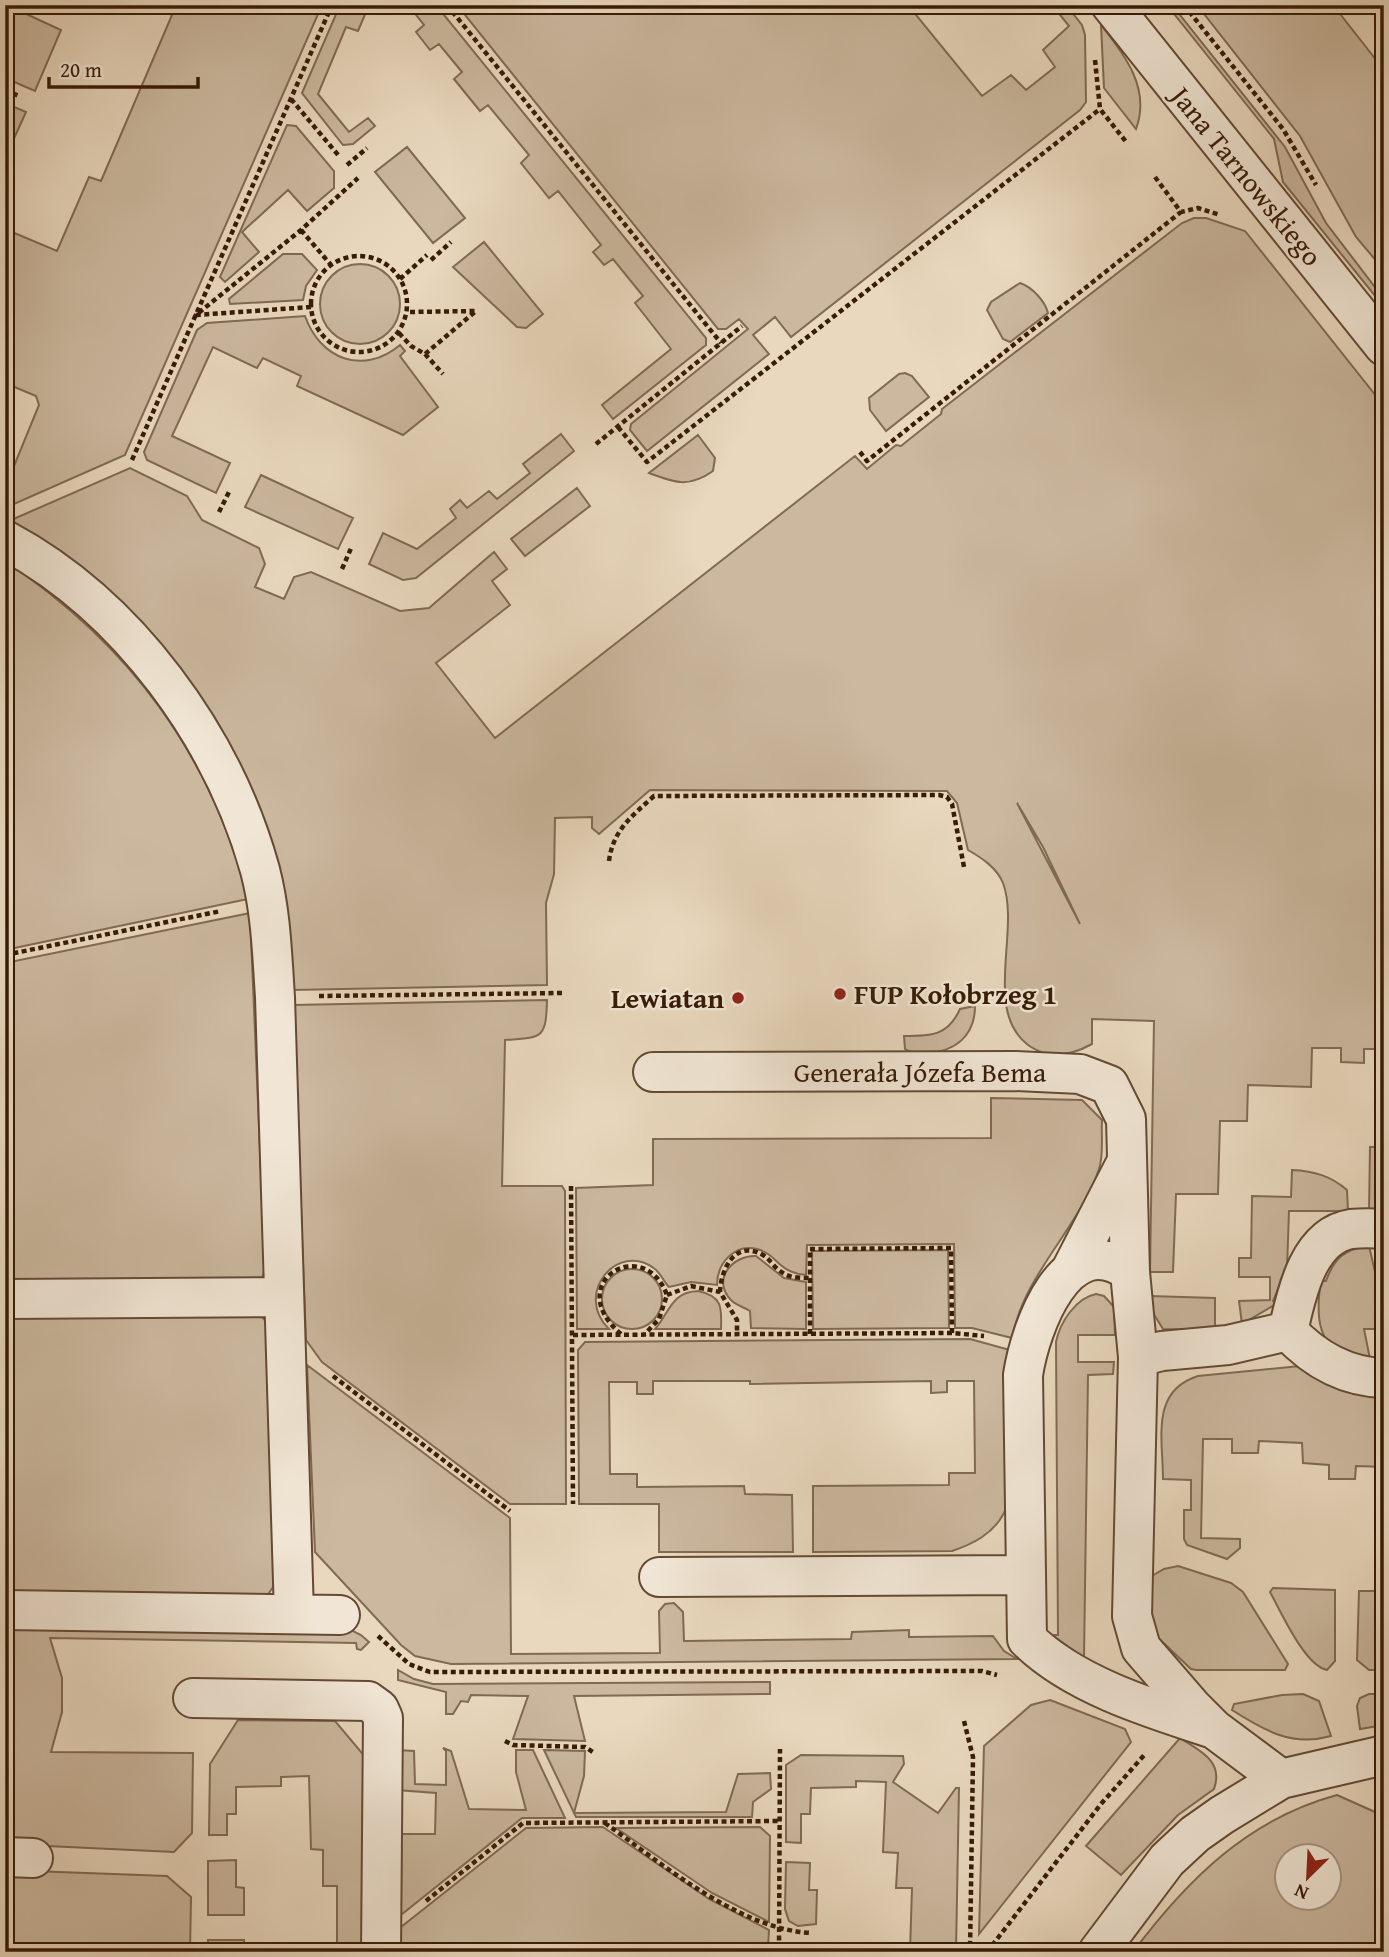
<svg xmlns="http://www.w3.org/2000/svg" width="1389" height="1957" font-family="'Gentium Book Plus',serif">
  <style>
    .green { fill: #cbb89f; stroke: #816a52; stroke-width: 2; fill-rule: evenodd }
    .lines { fill: none; stroke-linecap: round; stroke-linejoin: round }
    .minor-casing { stroke: #644a34; stroke-width: 42 }
    .path { stroke: #371b06; stroke-width: 4.5; stroke-dasharray: 5 3.5; stroke-linecap: butt }
    .minor { stroke: #f1e6d5; stroke-width: 38 }
    .poi-dot { fill: #8f2418; stroke: #f1e6d5; stroke-width: 2.5 }
    .labels { text-anchor: middle; stroke-width: 5; stroke-linejoin: round; paint-order: stroke }
    .street-label { font-size: 28px; fill: #371b06; stroke: #f1e6d5 }
    .poi-label { font-size: 28px; font-weight: bold; fill: #371b06; stroke: #f1e6d5; text-anchor: start }
  </style>
  <rect width="100%" height="100%" fill="#e9d8be"/>
  <filter id="stains"><feTurbulence type="fractalNoise" baseFrequency=".00286" numOctaves="4"/><feColorMatrix values="0 0 0 0 .2 0 0 0 0 .09 0 0 0 0 .02 0 0 0 .5 -.17"/></filter>
  <radialGradient id="worn" r=".72"><stop offset=".6" stop-color="#630" stop-opacity="0"/><stop offset="1" stop-color="#630" stop-opacity=".3"/></radialGradient>
  <path class="green" d="M149 5H322L125 455 5 508V488L39 405 36 396 5 383V229L57 251 89 177 101 181 172 15Z
    M340 5H369L358 31 346 27 318 94 349 132 368 118 375 126 353 144 343 145 302 93Z
    M408 5H436L706 338V345L613 419 602 405 671 349 635 303 643 296 613 259 604 265 593 252 601 245 558 191 549 198 521 163 529 155 488 105 480 111 454 79 462 72 439 44 430 50 416 32 424 25Z
    M457 5H908L982 96 1011 75 1026 90 1055 67 1043 50 1069 26 1052 5H1066L1082 25 1085 35 1086 102 1080 110 791 337 775 317 753 335 769 354 647 451 630 430 631 424 748 329 739 319 726 329H718Z
    M1167 5H1172L1285 147 1326 223 1384 299V307L1283 182 1274 139Z
    M1197 5H1333L1384 70V270L1356 237 1300 136Z
    M9 6 61 30 35 91 5 78V14Z
    M1101 25C1125 55 1151 89 1136 129L1104 88Z
    M5 103 26 112 12 143 5 140Z
    M287 125 296 126 334 171V188L307 211 288 190 242 232 259 252 225 282 220 277Z
    M407 147 465 218 433 243 375 172Z
    M1194 218H1206L1245 231 1384 406V1049H1364V1063L1341 1062V1048H1312L1311 1087 1248 1085 1247 1121H1220L1218 1194H1176L1173 1272H1150L1154 1021 1092 1019V1044C1072 1055 1051 1060 1031 1047 981 1014 1021 931 1003 883 997 868 982 858 968 850L957 803 947 791 650 790 599 834 592 828V817L555 818 554 874 546 903 547 985 292 990 290 931 283 887 68 558 9 521 130 468 187 496 202 520 259 548 265 564 255 587 284 599 294 577 311 572 400 611 429 608 494 552 507 569 492 581 510 605 436 663 495 738 855 456 867 469 896 445 901 446 941 414 942 409 1182 223ZM1017 803 1043 847 1080 924Z
    M484 242 543 314 526 328 517 327 453 267Z
    M283 254H302L317 270 306 286 303 300 230 304 229 299Z
    M320 304a40 40 0 1 1 80 0a40 40 0 1 1-80 0Z
    M1020 283C1032 287 1045 301 1048 313L1010 342 1003 339 987 310 991 302Z
    M305 316C320 359 363 376 400 345L405 351 400 356 438 407 403 435 297 386 301 376 263 358 257 368 213 347 172 436 230 463 216 493 147 460 144 452 197 330 207 323Z
    M905 373 912 376 929 397 886 431 870 410 869 398 899 374Z
    M561 434 574 451 416 578 403 580 369 564 383 533 417 549 456 518 450 509 460 500 467 508 489 491 497 499 530 473 523 464Z
    M698 435 715 458 713 471C689 488 675 483 649 473Z
    M261 475 353 518 338 549 245 507Z
    M577 488 590 506 525 556 511 539Z
    M5 561C129 644 211 754 248 899L5 950V665L9 659 5 656Z
    M250 913 265 1271 261 1280 5 1285V963Z
    M547 1000C546 1040 542 1037 505 1040L502 1186H562L565 1191 566 1504H510L322 1362 306 1340 293 1005Z
    M975 1006C975 1036 955 1052 926 1053 918 1053 912 1054 905 1049L904 1036C931 1036 948 1036 960 1009Z
    M991 1098 1082 1100 1102 1120C1101 1135 1104 1155 1099 1169 1078 1230 1024 1274 1012 1338L972 1328H955L954 1244 807 1245 806 1275C776 1272 779 1255 757 1249 734 1243 717 1264 717 1285L691 1282 669 1287C664 1282 661 1274 655 1269 618 1240 573 1294 609 1329H577L576 1188 653 1185V1139L991 1138Z
    M1370 1147H1384V1212H1369Z
    M1292 1170C1314 1171 1331 1176 1347 1190L1348 1211H1289L1287 1269 1273 1301 1276 1304 1242 1324 1239 1301 1270 1300V1277H1239V1258H1251L1252 1196 1291 1197Z
    M1369 1246 1376 1276H1384V1329H1364L1371 1364C1359 1359 1340 1354 1331 1345 1315 1331 1318 1299 1321 1280L1326 1281C1334 1258 1345 1249 1369 1246Z
    M948 1250 949 1328 813 1329 812 1251Z
    M756 1256 784 1278 806 1282V1329L751 1328 750 1311C744 1307 737 1306 731 1300 711 1279 733 1255 756 1256Z
    M602 1299a30 30 0 1 1 60 0a30 30 0 1 1-60 0Z
    M698 1291C722 1296 722 1307 721 1329H655C670 1312 671 1292 698 1291Z
    M1096 1294 1104 1296 1114 1307 1115 1335H1078V1362H1114L1113 1374 1088 1375 1084 1658 1052 1635H1058L1056 1342C1060 1322 1076 1298 1096 1294Z
    M1149 1296 1215 1298V1330L1163 1329 1150 1308Z
    M5 1312H256L266 1321 275 1584 267 1596 5 1598Z
    M970 1339 1010 1350C1010 1382 1015 1490 1004 1513 993 1534 973 1544 952 1551L813 1552V1486L949 1485V1473H975L974 1381H947V1392L931 1393V1381L750 1384V1381H653V1394H637V1382H609L610 1474H637V1487L744 1486 745 1494 792 1495 793 1552H659V1504H579L578 1350 585 1342Z
    M307 1365 510 1518 511 1654 660 1653 659 1611 665 1604 674 1603 683 1612 684 1641 851 1639 852 1632 909 1630V1637L993 1636 1004 1651 1017 1659 451 1664 415 1656 401 1645 315 1552Z
    M1300 1366 1384 1393V1467L1356 1466 1355 1479H1329V1465L1303 1463 1302 1443 1259 1441 1258 1453H1232V1439H1203L1201 1538 1240 1539V1548L1227 1559 1187 1545 1184 1539V1510H1191V1480L1163 1479C1163 1439 1150 1391 1198 1376Z
    M1178 1566 1231 1583 1243 1592 1288 1664 1285 1670H1196L1191 1669 1153 1633 1145 1580 1164 1569Z
    M1273 1588 1335 1590V1661L1327 1670C1305 1666 1281 1612 1270 1592Z
    M1359 1591H1384V1670H1369L1357 1660Z
    M5 1622 343 1626 361 1635 369 1642 361 1650 357 1649 356 1643 50 1638 62 1678V1712L51 1752 193 1753 192 1833 174 1852 5 1844Z
    M398 1670 414 1679 433 1684 770 1682V1694L574 1696 585 1741 513 1739 528 1696 471 1695 468 1702 461 1701 453 1714H446V1692L398 1680Z
    M1303 1694 1319 1701 1331 1736C1292 1747 1265 1731 1232 1710L1234 1704 1282 1695Z
    M1369 1694H1384V1725L1360 1729 1357 1706 1360 1698Z
    M1050 1700 1125 1729 1131 1742 979 1934 984 1746 1031 1705Z
    M238 1720 335 1721 367 1759 365 1952H337V1886H323V1850L311 1849 309 1776 281 1777V1786L236 1787V1814H227V1835H209L210 1764Z
    M1180 1738C1200 1751 1224 1761 1214 1789L1178 1815 1121 1875 1086 1846Z
    M443 1748 451 1751 469 1809 526 1810 516 1772V1750H533L565 1818H522L396 1919 397 1834H435L436 1793 397 1790 398 1750 414 1751 415 1784 446 1785V1751Z
    M544 1750 585 1751 584 1776 574 1813 726 1812 738 1774 770 1773 771 1789 753 1802 752 1817H576Z
    M801 1755 903 1756 904 1764 893 1782 938 1813 956 1788H959L956 1952H910L912 1888H896L898 1853 883 1852 886 1782 856 1781V1787L811 1788 810 1814H801V1843L786 1842V1765Z
    M1337 1795 1384 1816V1952H1133C1187 1880 1248 1819 1337 1795ZM1288 1856H1330V1898H1288Z
    M603 1827 709 1899 769 1930 768 1947 712 1952H595L594 1948 534 1947 533 1952 471 1948V1952H396V1931L526 1828Z
    M760 1827 770 1836 769 1922 712 1893 616 1828Z
    M236 1860V1887L244 1888V1915H208V1861Z
    M786 1862 810 1863 809 1890H817L816 1924 798 1926 789 1921 785 1909Z
    M5 1870 167 1876 191 1897 190 1952H5Z
    M208 1940H244V1952H208Z"/>
  <g class="lines">
    <defs>
      <path id="minor" d="M1111 5 1384 346
        M5 540C128 606 223 737 260 870 271 912 272 953 275 997L294 1614
        M653 1072 1015 1071 1080 1074 1109 1085 1126 1119 1130 1272
        M1071 1270 1127 1161
        M5 1299 284 1297
        M1288 1331C1296 1297 1307 1236 1351 1229 1361 1228 1373 1228 1384 1229
        M1288 1331C1314 1359 1345 1377 1384 1378
        M1138 1357 1162 1351 1228 1345 1288 1331
        M659 1577 1026 1575
        M5 1610 340 1615
        M193 1698 368 1701 379 1709 383 1718 381 1952
        M1214 1729C1152 1709 1073 1685 1027 1639L1023 1375C1030 1329 1066 1225 1130 1272L1138 1357 1132 1616 1141 1648 1192 1707 1214 1729 1281 1779
        M5 1857 33 1858
        M1098 1952 1167 1860 1195 1834 1222 1815 1281 1779 1384 1755"/>
    </defs>
    <use href="#minor" class="minor-casing"/>
    <path class="path" d="M34 5 53 13
      M447 5 721 343
      M1184 5 1283 129 1316 185
      M1095 60 1100 109 1127 143
      M5 90 19 96
      M291 99 339 156
      M347 165 367 148
      M1155 177 1181 212 1198 208 1220 215
      M301 230 331 265
      M311 304a48 48 0 1 1 96 0a48 48 0 1 1-96 0Z
      M431 260 451 242
      M400 279 427 255
      M311 307 196 315 301 230 358 178
      M399 333 411 346 425 354 476 311 407 312
      M425 354 443 374
      M618 427 647 462 1100 109
      M596 444 742 326
      M860 452 867 461 1181 212
      M132 460 332 5
      M219 512 230 490
      M342 569 352 546
      M5 663 6 664
      M609 861C613 830 632 816 654 796L939 795 947 797 952 804 964 867
      M5 955 221 911
      M319 996 563 993
      M571 1186 573 1504
      M720 1292C721 1269 735 1239 763 1255 771 1260 775 1269 783 1273 790 1278 801 1278 810 1278
      M667 1295 691 1286 720 1292 737 1320V1334
      M621 1334C561 1283 644 1233 667 1295L659 1319 645 1334
      M810 1334V1249L951 1248 952 1333
      M573 1335 952 1333 984 1336
      M333 1376 510 1511
      M378 1636 409 1664 430 1672 982 1671 997 1675
      M964 1721 973 1757 970 1952
      M505 1741 513 1745 585 1747 593 1752
      M605 1823C662 1864 740 1930 812 1933
      M426 1901 523 1823 779 1821
      M779 1949 780 1749
      M987 1952 1101 1804 1146 1753"/>
    <use href="#minor" class="minor"/>
  </g>
  <g class="poi-dot">
    <circle cx="840" cy="994" r="7"/>
    <circle cx="738" cy="998" r="7"/>
  </g>
  <g class="labels">
    <g class="street-label">
      <text transform="translate(1247 176) rotate(51)" y="10">Jana Tarnowskiego</text>
      <text x="920" y="1082">Generała Józefa Bema</text>
    </g>
    <g class="poi-label">
      <text x="854" y="1004">FUP Kołobrzeg 1</text>
      <text x="724" y="1008" text-anchor="end">Lewiatan</text>
    </g>
  </g>
  <rect width="1389" height="1957" fill="none" stroke="#e9d8be" stroke-width="28"/>
  <rect x="7" y="7" width="1375" height="1943" fill="none" stroke="#371b06" stroke-width="3.5"/>
  <rect x="14" y="14" width="1361" height="1929" fill="none" stroke="#371b06" stroke-width="2"/>
  <g transform="translate(1308 1877) rotate(204)"><circle r="33" fill="#f1e6d5" stroke="#a79582" stroke-width="2"/>
  <path d="M0-5L12 26L0 18L-12 26Z" fill="#8f2418"/>
  <text y="-10" font-size="19" font-weight="bold" text-anchor="middle" fill="#371b06">N</text>
  </g>
  <path d="M49 77v10h149v-10" fill="none" stroke="#371b06" stroke-width="3.5"/>
  <text x="60" y="77" font-size="21" fill="#371b06" stroke="#f1e6d5" stroke-width="5" paint-order="stroke">20 m</text>
  <rect width="100%" height="100%" filter="url(#stains)"/>
  <rect width="100%" height="100%" fill="url(#worn)"/>
</svg>
